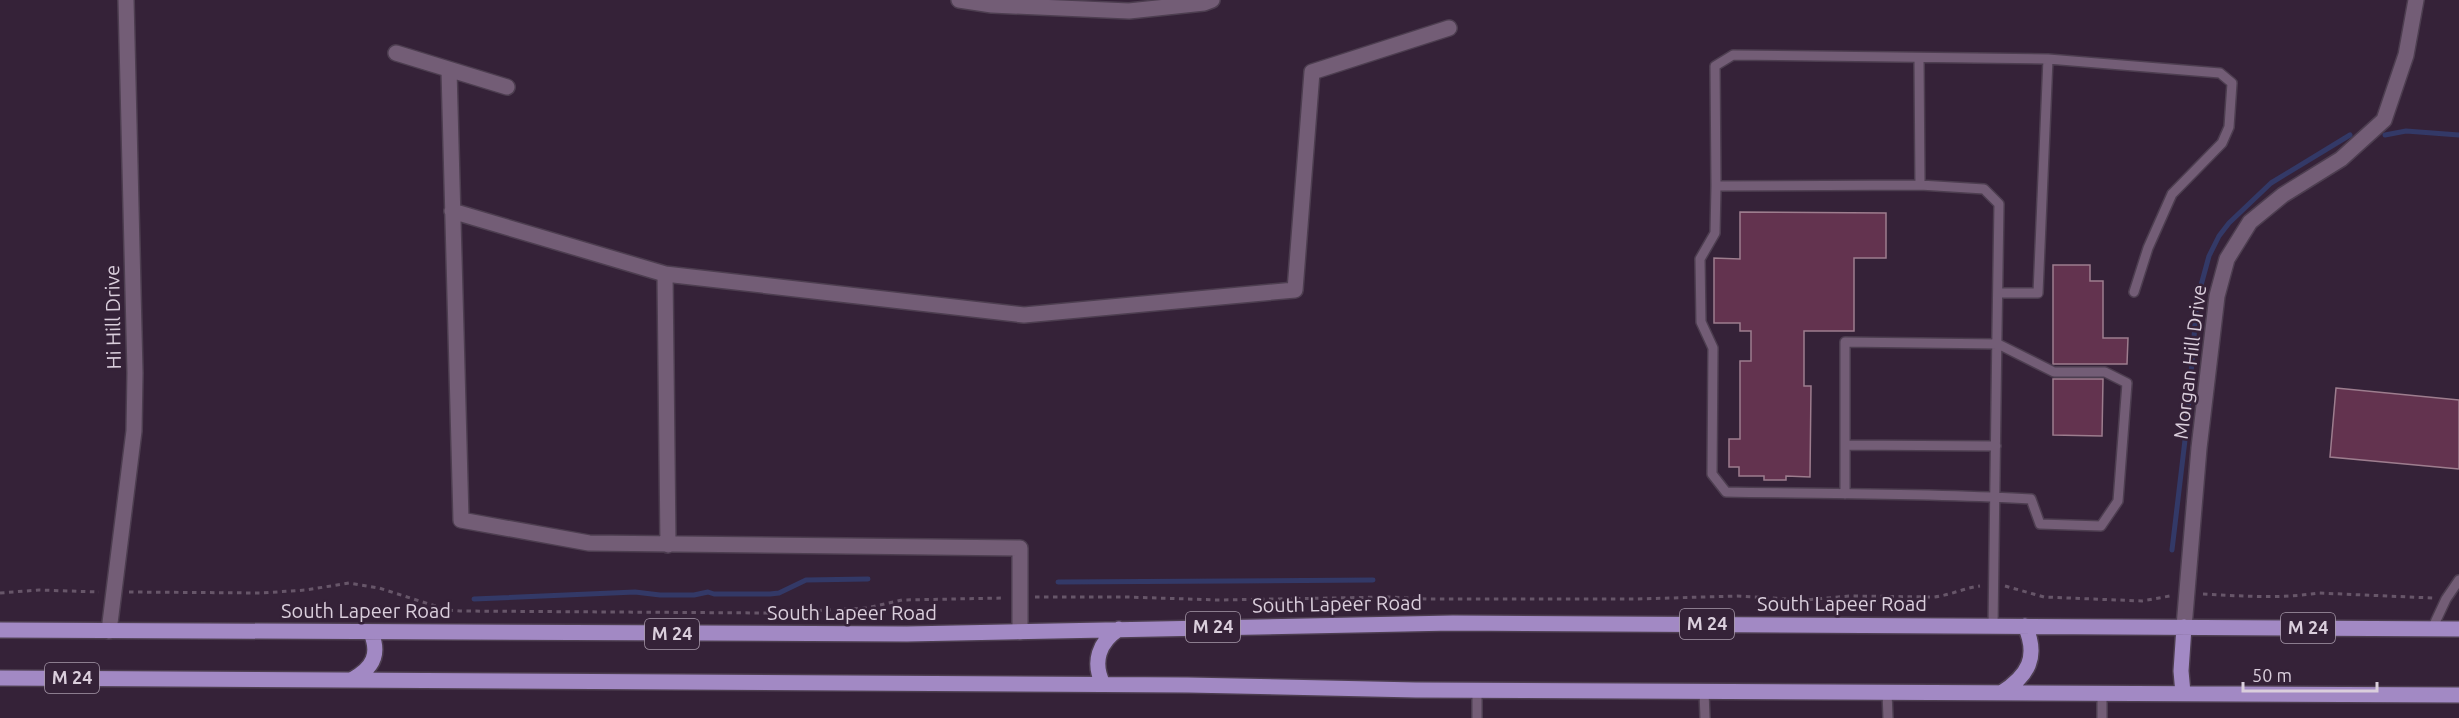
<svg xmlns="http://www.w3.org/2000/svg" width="2459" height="718" font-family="Ubuntu,sans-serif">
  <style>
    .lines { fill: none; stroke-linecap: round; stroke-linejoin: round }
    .stream { stroke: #333967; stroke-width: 5 }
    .building { fill: #63334f; stroke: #9d7d8e; stroke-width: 1.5 }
    .service-casing { stroke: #4d3e50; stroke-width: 12 }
    .minor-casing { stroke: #4d3e50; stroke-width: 18 }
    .primary-casing { stroke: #4d3e50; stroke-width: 18 }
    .path { stroke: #675669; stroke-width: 3; stroke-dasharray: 4.5 4.5; stroke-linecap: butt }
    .service { stroke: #735d76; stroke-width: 9 }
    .minor { stroke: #735d76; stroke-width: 15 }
    .primary { stroke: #a289c4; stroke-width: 15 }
    .labels { text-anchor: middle; stroke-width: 5; stroke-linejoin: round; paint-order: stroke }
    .shield { fill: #352238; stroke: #a89aab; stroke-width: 1.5 }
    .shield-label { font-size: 18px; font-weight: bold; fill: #dacedc }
    .street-label { font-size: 20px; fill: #dacedc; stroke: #352238 }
  </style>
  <rect width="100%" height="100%" fill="#352238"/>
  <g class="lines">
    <path class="stream" d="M2385 135 2406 131 2459 135
      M2172 550 2187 423 2197 300 2209 256 2219 236 2229 223 2271 183 2350 135
      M1058 582 1373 580
      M474 599 635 592 660 595H694L708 592 714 594H770L779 593 806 580 868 579"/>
  </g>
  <path class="building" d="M1740 212 1886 213V258H1854V331H1804V386H1811L1810 477 1786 476V480H1764V476H1739V467H1729V439H1740V361H1751V331H1740V323H1714V258L1740 259Z
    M2053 265H2090V281H2103V338H2128L2127 364H2053Z
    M2053 379H2103L2102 436 2053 435Z
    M2336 388 2459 400V469L2330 457Z"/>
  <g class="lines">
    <defs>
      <path id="service" d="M1919 59 1920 185
        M1716 186 1715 66 1733 55 2048 59 2220 73 2232 83 2229 127 2222 143 2172 194 2148 248 2134 292
        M1998 293H2038L2048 59
        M1845 445 1996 446
        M1845 494V342L1998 344 2054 372H2105L2127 383 2118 501 2101 526 2040 524 2031 499C1930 493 1828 494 1726 492L1712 474 1713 348 1701 322 1700 259 1715 233 1716 186 1920 185 1984 189 1999 204C1997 345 1994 486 1993 627
        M2432 629 2446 599 2459 580
        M1477 690V718
        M1704 691 1705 718
        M1887 691 1888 718
        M2102 718V693"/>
      <path id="minor" d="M959 0 992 5 1129 11 1204 3 1212 0
        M396 53 507 87
        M449 70 461 520 589 543 1020 548V632
        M452 211 665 274 1024 315 1295 290 1312 72 1449 28
        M665 274 668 545
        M2184 627 2199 448 2217 296 2227 259 2250 222 2283 195 2341 159 2384 120 2406 55 2416 0
        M109 631 134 431 135 373 126 0"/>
      <path id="primary" d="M0 630 907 634 1453 623 2459 629
        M0 678 1188 685 1416 690 2459 695
        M353 679C373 668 380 654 371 633
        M1103 684C1092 662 1099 642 1119 629
        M2001 693C2028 676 2039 657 2025 626
        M2183 693 2181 671 2184 627"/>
    </defs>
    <use href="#service" class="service-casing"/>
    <use href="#minor" class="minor-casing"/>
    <use href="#primary" class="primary-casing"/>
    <path class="path" d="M2005 586 2044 597 2142 601 2170 596
      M129 592 261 593 306 590 349 583 379 588 448 610 460 611 766 613 867 608 902 600 1005 598
      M0 593 39 590 99 592
      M2203 594C2241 596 2280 599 2318 593L2433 598
      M1035 597H1126L1218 600 1388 597 1428 599H1637L1737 596 1805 600 1849 596 1934 597C1951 595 1964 588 1980 586"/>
    <use href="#service" class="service"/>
    <use href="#minor" class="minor"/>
    <use href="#primary" class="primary"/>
  </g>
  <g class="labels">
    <g class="shield">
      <rect x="1680" y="609" width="54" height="30" rx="4.5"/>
      <rect x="1186" y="612" width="54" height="30" rx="4.5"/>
      <rect x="2281" y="613" width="54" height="30" rx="4.5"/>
      <rect x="645" y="619" width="54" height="30" rx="4.5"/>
      <rect x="45" y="663" width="54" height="30" rx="4.5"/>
    </g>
    <g class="shield-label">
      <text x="1707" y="630">M 24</text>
      <text x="1213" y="633">M 24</text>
      <text x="2308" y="634">M 24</text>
      <text x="672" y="640">M 24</text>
      <text x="72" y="684">M 24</text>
    </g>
    <g class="street-label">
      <text transform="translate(113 317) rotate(-91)" y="7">Hi Hill Drive</text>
      <text transform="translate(2190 362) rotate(-83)" y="7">Morgan Hill Drive</text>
      <text transform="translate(1337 604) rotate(-1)" y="7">South Lapeer Road</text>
      <text x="1842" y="611">South Lapeer Road</text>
      <text x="366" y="618">South Lapeer Road</text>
      <text x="852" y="620">South Lapeer Road</text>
    </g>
  </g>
  <path d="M2243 682v9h134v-9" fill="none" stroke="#dacedc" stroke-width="3"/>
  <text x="2252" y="682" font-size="18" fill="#dacedc" stroke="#352238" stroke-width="4.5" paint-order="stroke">50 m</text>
</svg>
